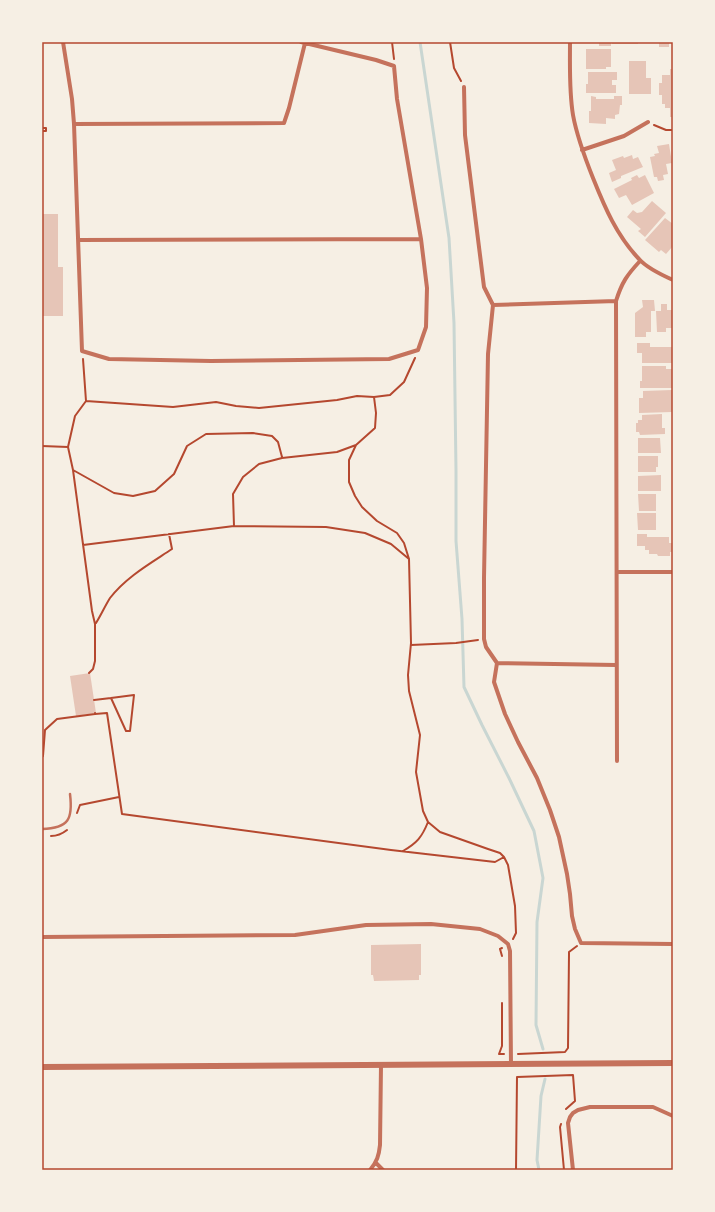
<svg xmlns="http://www.w3.org/2000/svg" width="715" height="1212" font-family="'DM Sans',sans-serif">
  <style>
    .lines { fill: none; stroke-linecap: round; stroke-linejoin: round }
    .stream { stroke: #c9d6d2; stroke-width: 3 }
    .building { fill: #e6c5b7 }
    .path { stroke: #b5482f; stroke-width: 2 }
    .service { stroke: #c5725c; stroke-width: 2.5 }
    .minor { stroke: #c5725c; stroke-width: 4 }
    .tertiary { stroke: #c5725c; stroke-width: 6 }
    .neatline { fill: none; stroke: #b5482f; stroke-width: 1.5 }
  </style>
  <rect width="100%" height="100%" fill="#f6efe4"/>
  <g class="lines">
    <path class="stream" d="M420 42 449 238 454 323 456 471V541L462 619 464 687 482 725 509 778 534 831 543 878 537 922 536 1025 543 1049
      M539 1170 537 1160 541 1096 545 1079"/>
  </g>
  <path class="building" d="M599 42H611V46H599Z
    M612 42H638V44H612Z
    M659 42H669V47H659Z
    M586 49H611V67H606V69H586Z
    M629 61H646V78H651V94H629Z
    M670 69H673V117H670V108H665V104H662V95H659V83H662V75H670Z
    M588 72H617V80H612V85H616V93H586V84H588Z
    M591 96 596 97V99H614V96H622V105H620L619 114 615 115V119L606 118V124L589 123V111H591Z
    M669 144 672 163 666 164 668 174 663 175 664 180 658 181 657 177H654L650 157 655 156 654 154 659 153 657 146Z
    M632 155 633 159 638 157 643 167 621 176V178L612 182 609 173 616 170 612 160 623 156 624 158Z
    M637 175 639 178 645 175 654 193 632 205 626 195 619 198 614 189 632 180 631 178Z
    M652 201 666 213 645 237 638 231 641 229 627 217 633 210 637 213 642 212Z
    M42 214H58V267H63V316H42Z
    M665 218 673 224 672 229 673 230V246L666 254 661 250 659 252 645 240Z
    M642 300H654L655 311H651V332H646V337H635V313L643 307Z
    M661 304H667V310H673V328H666V332H657L656 311H661Z
    M637 343H650V347H673V363H642V353H637Z
    M642 366H666V369H673V388H640V381H642Z
    M672 390V412L639 413V398H643V391Z
    M662 414V428H665V434L640 435 639 432H636V423H638V420H642V415Z
    M638 438H660L661 453H638Z
    M638 456H658V467H656V472H638Z
    M661 475V491H638V476Z
    M638 494H656V511H639Z
    M637 513H656V530H638Z
    M637 534H647V537H669V543H673V552H670V556H658L657 554H649V550H645V546H637Z
    M90 673 96 713 76 716 70 676Z
    M421 944V975H419V980L374 981 373 975H371V945Z"/>
  <g class="lines">
    <path class="path" d="M392 42 394 59
      M450 42 454 68 461 81
      M654 125 666 130H673
      M42 128H46V131H42
      M415 358 404 382 390 395 374 397 376 413 375 428 356 445 349 460V482L355 496 362 507 377 521 397 533 404 543 409 559 411 643 408 675 409 691 420 735 416 772 423 811 428 822 440 832 488 849 500 853 504 857 508 865 515 906 516 933 513 939
      M83 359 86 401 75 416 68 447 73 470 92 611 95 624V661L93 669 89 673
      M86 401 173 407 216 402 236 406 259 408 337 400 357 396 374 397
      M42 446 68 447
      M73 470 114 493 133 496 155 491 174 474 187 446 206 434 253 433 272 436 278 442 282 457
      M234 526 326 527 365 533 391 544 409 559
      M83 545 234 526 233 494 243 477 259 464 282 458 337 452 356 445
      M96 623C101 615 105 606 110 598 126 577 151 563 172 549L169 534
      M411 645 456 643 478 640
      M94 700 111 698 126 731H130L134 695 111 698
      M95 713V714L107 713 122 814 391 850 495 862 504 857
      M42 757 43 756 45 730 57 719 95 714
      M77 813 80 805 119 797
      M51 836C56 836 62 834 67 830
      M403 851C417 843 422 837 428 822
      M502 948 500 949 502 956
      M502 1003V1046L499 1054H504
      M518 1054 565 1052 568 1048 569 954V952L577 946
      M561 1124 560 1127 564 1170
      M516 1170 517 1077 573 1075 575 1101 566 1109"/>
    <path class="service" d="M42 829C69 828 73 819 70 794"/>
    <path class="minor" d="M63 42 72 99 74 124 82 351 109 359 211 361 389 359 418 350 426 327 427 288 421 239 397 99 394 66 376 60 301 42
      M570 42C570 66 569 91 573 115 577 137 585 158 593 178 605 208 617 236 639 259 646 267 664 276 673 280
      M464 87 465 135 484 287 493 305 488 354 484 578V639L486 647 497 663 494 682 505 714 518 742 537 778 550 810 559 837 567 874 570 894 572 916 575 929 581 943 673 944
      M74 124 284 123 289 108 305 43
      M582 150 624 136 648 122
      M78 240 421 239
      M493 305 616 301
      M617 572H673
      M497 663 616 665
      M617 761 616 301C622 282 627 275 640 261
      M42 937 295 935 366 925 431 924 480 929 498 936 508 944 510 951 511 1065
      M376 1163 383 1170
      M370 1170C377 1162 379 1155 380 1145L381 1065
      M573 1170 568 1123 570 1117 573 1113 578 1110 590 1107H653L673 1116"/>
    <path class="tertiary" d="M42 1067 673 1063"/>
  </g>
  <rect width="715" height="1212" fill="none" stroke="#f6efe4" stroke-width="86"/>
  <rect x="43" y="43" width="629" height="1126" class="neatline"/>
</svg>
